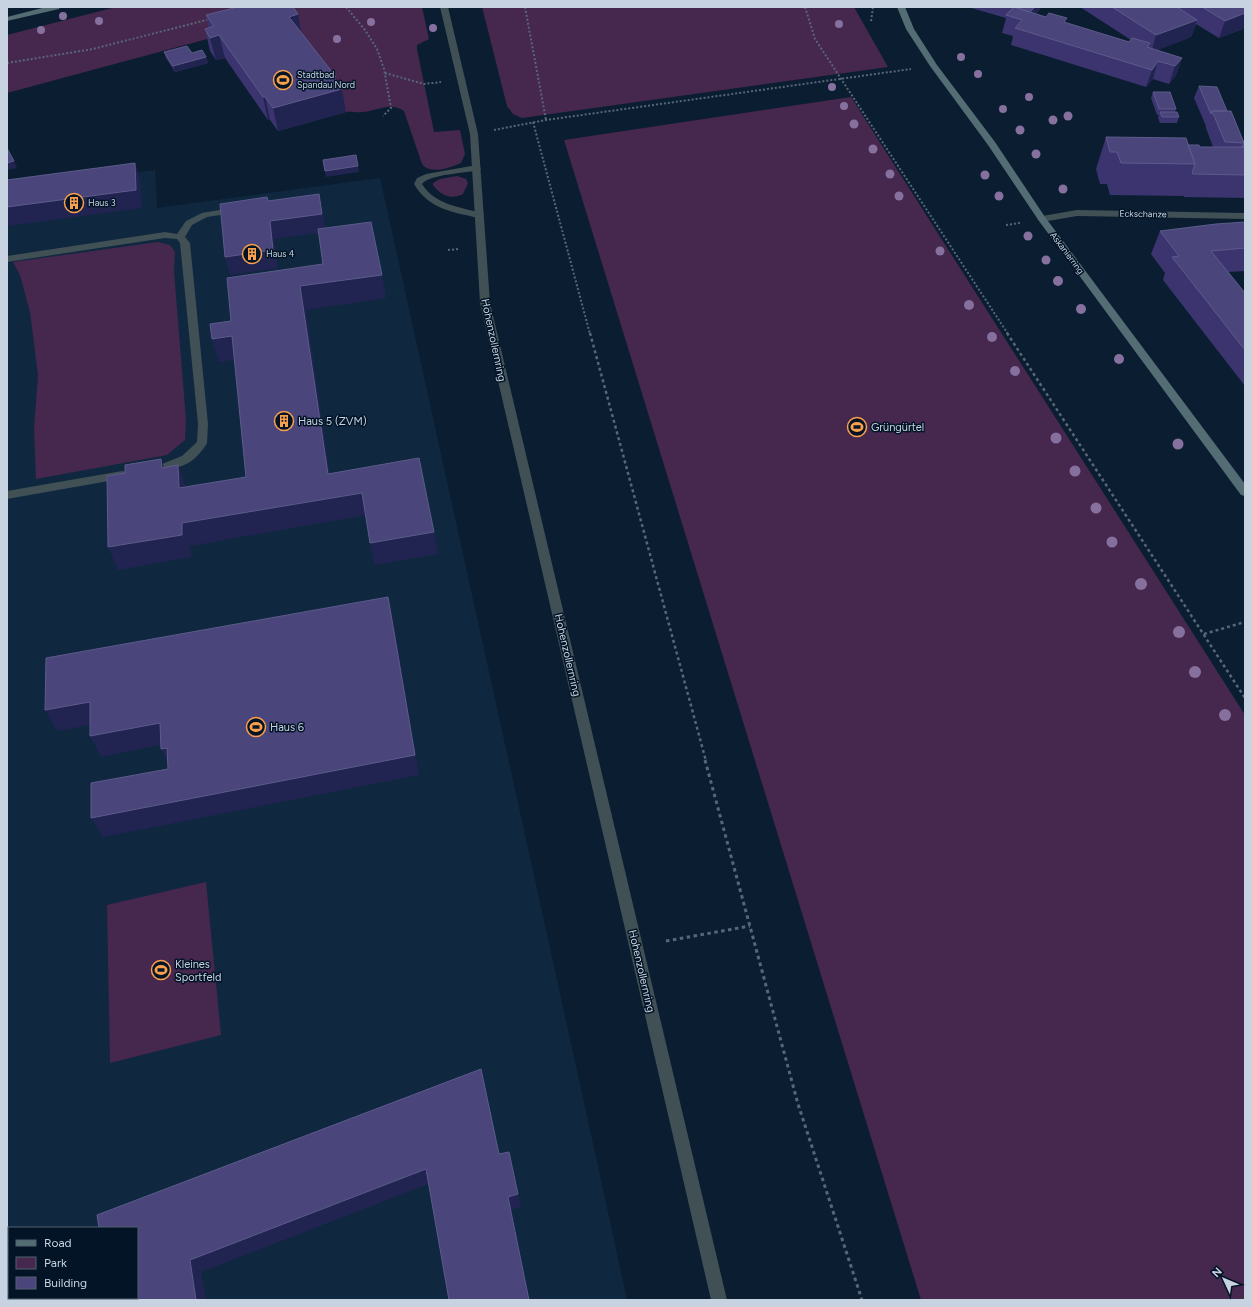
<svg xmlns="http://www.w3.org/2000/svg" width="1252" height="1307" font-family="Figtree,sans-serif">
  <style>
    .built { fill: #0f2840; fill-rule: evenodd }
    .green { fill: #46274e }
    .lines { fill: none; stroke-linecap: round; stroke-linejoin: round }
    .path-far2 { stroke: #576778; stroke-width: 2; stroke-dasharray: 2 2; stroke-linecap: butt }
    .path-far1 { stroke: #576778; stroke-width: 2.5; stroke-dasharray: 3 3; stroke-linecap: butt }
    .path { stroke: #576778; stroke-width: 3; stroke-dasharray: 3.5 3.5; stroke-linecap: butt }
    .lane { fill: #405054; fill-rule: evenodd }
    .street { fill: #405054; fill-rule: evenodd }
    .secondary { fill: #546c73; fill-rule: evenodd }
    .tree { fill: #85709e }
    .wall { fill: #3b346f }
    .shaded-wall { fill: #212451 }
    .building { fill: #4a457b; stroke: #5d5b8b }
    .labels { text-anchor: middle; stroke-width: 3; stroke-linejoin: round; paint-order: stroke }
    .far-poi-label { font-size: 9px; fill: #c7d3e0; stroke: #031427; text-anchor: start }
    .far-street-label { font-size: 9px; fill: #c7d3e0; stroke: #031427 }
    .street-label { font-size: 11px; fill: #c7d3e0; stroke: #031427 }
    .poi-label { font-size: 11px; fill: #c7d3e0; stroke: #031427; text-anchor: start }
  </style>
  <rect width="100%" height="100%" fill="#0b1e31"/>
  <path class="built" d="M155 170 157 208 380 178 585 1107 627 1300H7V190ZM9 1228H137V1298H9Z"/>
  <path class="green" d="M116 7H422L429 39 417 45V49L434 132 460 130 465 154 461 163C450 168 430 175 422 164L404 111C390 101 376 112 361 112 357 113 351 111 346 112L339 100 211 38 7 93V35Z
    M482 7H854L888 67 522 118 513 114 507 106Z
    M851 97 1245 715V1300H921L564 140Z
    M457 176 466 179 468 183 463 194C452 200 441 196 433 185V183L440 179Z
    M158 242 170 245 175 252 174 271 186 420 185 440 167 455 36 479 34 429 38 375 30 312 20 275 13 262Z
    M206 882 221 1035 110 1063 107 905Z"/>
  <g class="lines">
    <path class="path-far2" d="M346 7 365 30 377 49 384 69 391 108 383 116
      M525 7 546 120
      M805 7 815 39 1008 334
      M871 21 873 7
      M7 63 93 49 210 19
      M385 73 424 84 441 82
      M533 122 590 334
      M494 130 546 120 911 69
      M1006 225 1020 223
      M448 250 459 249"/>
    <path class="path-far1" d="M590 333 706 761
      M1007 333 1245 698
      M1204 634 1245 622"/>
    <path class="path" d="M705 760 798 1104 862 1300
      M666 941 750 926"/>
    <path class="lane" d="M477 165 481 168 480 170C468 173 429 174 422 184 435 205 460 207 482 213L484 215 482 217 479 218C452 212 429 209 414 184L417 178 426 174Z
      M237 207 242 210 240 212 207 217 192 225 185 237 190 243 208 424 207 443C204 449 196 458 190 462 181 467 156 476 146 473L145 470 146 467 162 464 182 456 197 442 198 424 180 243 177 239 165 238 7 262V256L165 232 177 234 186 221 202 213Z
      M122 471 126 472 127 475 126 478 7 499V491Z"/>
    <path class="street" d="M440 7H448L478 134 490 303 727 1300H711L480 303 470 134Z
      M1077 210 1245 213V219L1077 216 1042 222 1037 219 1042 216Z"/>
    <path class="secondary" d="M46 7H60L59 9 7 21V17Z
      M897 7H905L914 29 937 65 995 142 1045 217 1245 484V496L1241 495 1039 221 988 145 930 66 906 29Z"/>
  </g>
  <g class="tree">
    <circle cx="63" cy="16" r="4"/>
    <circle cx="99" cy="21" r="4"/>
    <circle cx="371" cy="22" r="4"/>
    <circle cx="839" cy="24" r="4"/>
    <circle cx="433" cy="28" r="4"/>
    <circle cx="41" cy="30" r="4"/>
    <circle cx="337" cy="39" r="4"/>
    <circle cx="961" cy="57" r="4"/>
    <circle cx="978" cy="74" r="4"/>
    <circle cx="832" cy="87" r="4"/>
    <circle cx="1029" cy="97" r="4"/>
    <circle cx="844" cy="106" r="4"/>
    <circle cx="1003" cy="109" r="4"/>
    <circle cx="1068" cy="116" r="4.5"/>
    <circle cx="1053" cy="120" r="4.5"/>
    <circle cx="854" cy="124" r="4.5"/>
    <circle cx="1020" cy="130" r="4.5"/>
    <circle cx="873" cy="149" r="4.5"/>
    <circle cx="1036" cy="154" r="4.5"/>
    <circle cx="890" cy="174" r="4.5"/>
    <circle cx="985" cy="175" r="4.5"/>
    <circle cx="1063" cy="189" r="4.5"/>
    <circle cx="899" cy="196" r="4.5"/>
    <circle cx="999" cy="196" r="4.5"/>
    <circle cx="1028" cy="236" r="4.5"/>
    <circle cx="940" cy="251" r="4.5"/>
    <circle cx="1046" cy="260" r="4.5"/>
    <circle cx="1058" cy="281" r="5"/>
    <circle cx="969" cy="305" r="5"/>
    <circle cx="1081" cy="309" r="5"/>
    <circle cx="992" cy="337" r="5"/>
    <circle cx="1119" cy="359" r="5"/>
    <circle cx="1015" cy="371" r="5"/>
    <circle cx="1056" cy="438" r="5.5"/>
    <circle cx="1178" cy="444" r="5.5"/>
    <circle cx="1075" cy="471" r="5.5"/>
    <circle cx="1096" cy="508" r="5.5"/>
    <circle cx="1112" cy="542" r="5.5"/>
    <circle cx="1141" cy="584" r="6"/>
    <circle cx="1179" cy="632" r="6"/>
    <circle cx="1195" cy="672" r="6"/>
    <circle cx="1225" cy="715" r="6"/>
  </g>
  <path class="wall" d="M968 7H1041L1040 9 1036 14 1129 42 1131 40 1080 7H1245V22L1243 29 1219 38 1196 24 1191 37 1157 50 1182 58 1176 75 1169 84 1153 79 1146 87 1011 45 1013 36 1002 33 1006 18Z
    M282 8 298 14 301 32 342 89 346 112 278 131 270 120H268L225 58 216 60 210 51 205 29 209 28 206 15Z
    M164 52 192 53 206 57 208 63 175 72 166 58Z
    M1199 86 1227 111 1243 141H1245V198L1184 197V196L1110 195 1107 184H1100L1096 169 1106 137 1200 147H1213L1206 128V126L1194 98Z
    M1153 92 1176 109 1175 112 1179 117 1177 123H1160L1158 118 1159 115H1157L1151 98Z
    M1245 222V271L1228 272 1245 293V386L1163 280 1165 273 1151 254 1160 231Z"/>
  <path class="shaded-wall" d="M1035 7H1041L1040 9 1027 25 1029 13Z
    M1238 7H1245V22L1243 29 1219 38 1225 21Z
    M298 14 302 37 289 17Z
    M1197 20 1191 37 1151 53 1156 35Z
    M219 35 225 58 216 60 210 38Z
    M206 57 208 63 175 72 173 66Z
    M1182 58 1176 75 1169 84 1175 66Z
    M1158 61 1153 79 1146 87 1152 70Z
    M334 77H336L338 90 342 89 346 112 278 131 273 108Z
    M263 97H265L270 120H268Z
    M14 161 17 168 7 170V163Z
    M135 163 140 180 142 208 7 226V207Z
    M358 166 359 172 326 177 325 171Z
    M319 194 326 232 274 239 278 268 230 275 225 257 270 221Z
    M382 275 386 298 306 310 333 497 328 474 300 286Z
    M232 336 239 359 219 362 212 339Z
    M161 459 169 482 162 468Z
    M178 465 186 488H179Z
    M362 493 367 515 190 546 191 557 118 570 108 547 182 523Z
    M434 532 438 554 375 565 370 543Z
    M388 597 393 619 419 775 103 837 91 818 415 755Z
    M90 702 101 723 57 731 45 710Z
    M160 723 170 743 101 757 90 736Z
    M167 748 171 770 161 749Z
    M426 1169 431 1183 201 1272 206 1300H196L190 1260Z
    M518 1194 521 1207 511 1210 529 1300 508 1197Z"/>
  <path class="building" d="M238 7H281L282 8 288 7H293L298 14 289 17 336 77H334L342 89 273 108 265 97H263L219 35 210 38 205 29 214 26 206 15Z
    M1010 7H1035L1030 12 1014 7 1013 8Z
    M1014 7 1046 17 1049 13 1067 18 1064 22 1129 42 1132 38 1150 43 1147 47 1182 58 1175 66 1158 61 1152 70 1015 28 1022 20 1006 15Z
    M1112 7H1177L1197 20 1156 35Z
    M1202 7H1242L1245 9V13L1225 21Z
    M187 46 192 53 202 50 206 57 173 66 164 52Z
    M1199 86 1217 87 1227 111H1212L1211 114Z
    M1153 92H1170L1176 109H1159Z
    M1212 111H1231L1244 143 1225 142Z
    M1160 112H1177L1179 117H1162Z
    M1106 137 1186 138 1195 164 1121 163 1117 152H1110Z
    M1243 141H1245V147H1242L1244 143Z
    M1188 145H1199L1200 147H1245V175L1193 174 1192 173 1195 164Z
    M7 148 14 161 7 163Z
    M356 155 358 166 325 171 323 160Z
    M135 163 136 190 7 207V180Z
    M319 194 322 214 270 221 273 250 225 257 220 204 267 197 268 201Z
    M371 222 382 275 300 286 328 474 419 458 434 532 370 543 362 493 182 523V535L108 547 107 476 125 473V465L161 459 162 468 178 465 179 488 246 477 232 336 212 339 210 324 231 321 227 278 323 264 318 229Z
    M1245 222V248L1211 251 1245 293V350L1172 257 1179 256 1160 231 1216 224Z
    M388 597 415 755 91 818V783L168 769 167 748 161 749 160 723 90 736V702L45 710 46 658Z
    M481 1069 499 1154 509 1152 518 1194 508 1197 529 1300H449L426 1169 190 1260 196 1300H110L109 1298H137V1228H99L97 1215Z"/>
  <defs>
    <symbol id="stadium-ring" viewBox="-11 -11 22 22"><circle r="9.5" fill="#031427" stroke="#f9a04d" stroke-width="1.5"/><path d="M0-5a6.5 5 0 1 0 0 10a6.5 5 0 1 0 0-10ZM-3.5-1.8h7v3.6h-7Z" fill="#f9a04d"/></symbol>
    <symbol id="building-ring" viewBox="-11 -11 22 22"><circle r="9.5" fill="#031427" stroke="#f9a04d" stroke-width="1.5"/><path d="M-4-6H4V6H1V3H-1V6H-4ZM-2.5-4.3h1.7v1.8h-1.7ZM.8-4.3h1.7v1.8H.8ZM-2.5-1h1.7V.8h-1.7ZM.8-1h1.7V.8H.8Z" fill="#f9a04d"/></symbol>
  </defs>
  <g fill-rule="evenodd">
    <use href="#stadium-ring" x="272" y="69" width="22" height="22"/>
    <use href="#building-ring" x="63" y="192" width="22" height="22"/>
    <use href="#building-ring" x="241" y="243" width="22" height="22"/>
    <use href="#building-ring" x="273" y="410" width="22" height="22"/>
    <use href="#stadium-ring" x="846" y="416" width="22" height="22"/>
    <use href="#stadium-ring" x="245" y="716" width="22" height="22"/>
    <use href="#stadium-ring" x="150" y="959" width="22" height="22"/>
  </g>
  <g class="labels">
    <g class="far-poi-label">
      <text x="297" y="78">Stadtbad<tspan x="297" dy="10">Spandau Nord</tspan></text>
      <text x="88" y="206">Haus 3</text>
      <text x="266" y="257">Haus 4</text>
    </g>
    <g class="far-street-label">
      <text transform="translate(1143 214) rotate(1)" y="3">Eckschanze</text>
      <text transform="translate(1067 253) rotate(53)" y="3">Askanierring</text>
    </g>
    <g class="street-label">
      <text transform="translate(494 340) rotate(78)" y="4">Hohenzollernring</text>
      <text transform="translate(568 655) rotate(77)" y="4">Hohenzollernring</text>
      <text transform="translate(642 971) rotate(77)" y="4">Hohenzollernring</text>
    </g>
    <g class="poi-label">
      <text x="298" y="425">Haus 5 (ZVM)</text>
      <text x="871" y="431">Grüngürtel</text>
      <text x="270" y="731">Haus 6</text>
      <text x="175" y="968">Kleines<tspan x="175" dy="13">Sportfeld</tspan></text>
    </g>
  </g>
  <rect width="1252" height="1307" fill="none" stroke="#c7d3e0" stroke-width="16"/>
  <rect x="8" y="1227" width="130" height="72" fill="#031427" stroke="#516071"/>
  <rect x="16" y="1240" width="20" height="6" fill="#546c73" stroke="#516071"/>
  <text x="44" y="1247" font-size="12" fill="#c7d3e0">Road</text>
  <rect x="16" y="1257" width="20" height="12" fill="#46274e" stroke="#516071"/>
  <text x="44" y="1267" font-size="12" fill="#c7d3e0">Park</text>
  <rect x="16" y="1277" width="20" height="12" fill="#4a457b" stroke="#516071"/>
  <text x="44" y="1287" font-size="12" fill="#c7d3e0">Building</text>
  <g transform="translate(1224 1279) rotate(314)" stroke="#031427" stroke-width="3" paint-order="stroke">
  <path d="M0-3L7 15L0 10L-7 15Z" fill="#c7d3e0"/>
  <text y="-6" font-size="11" font-weight="bold" text-anchor="middle" fill="#c7d3e0">N</text>
  </g>
</svg>
